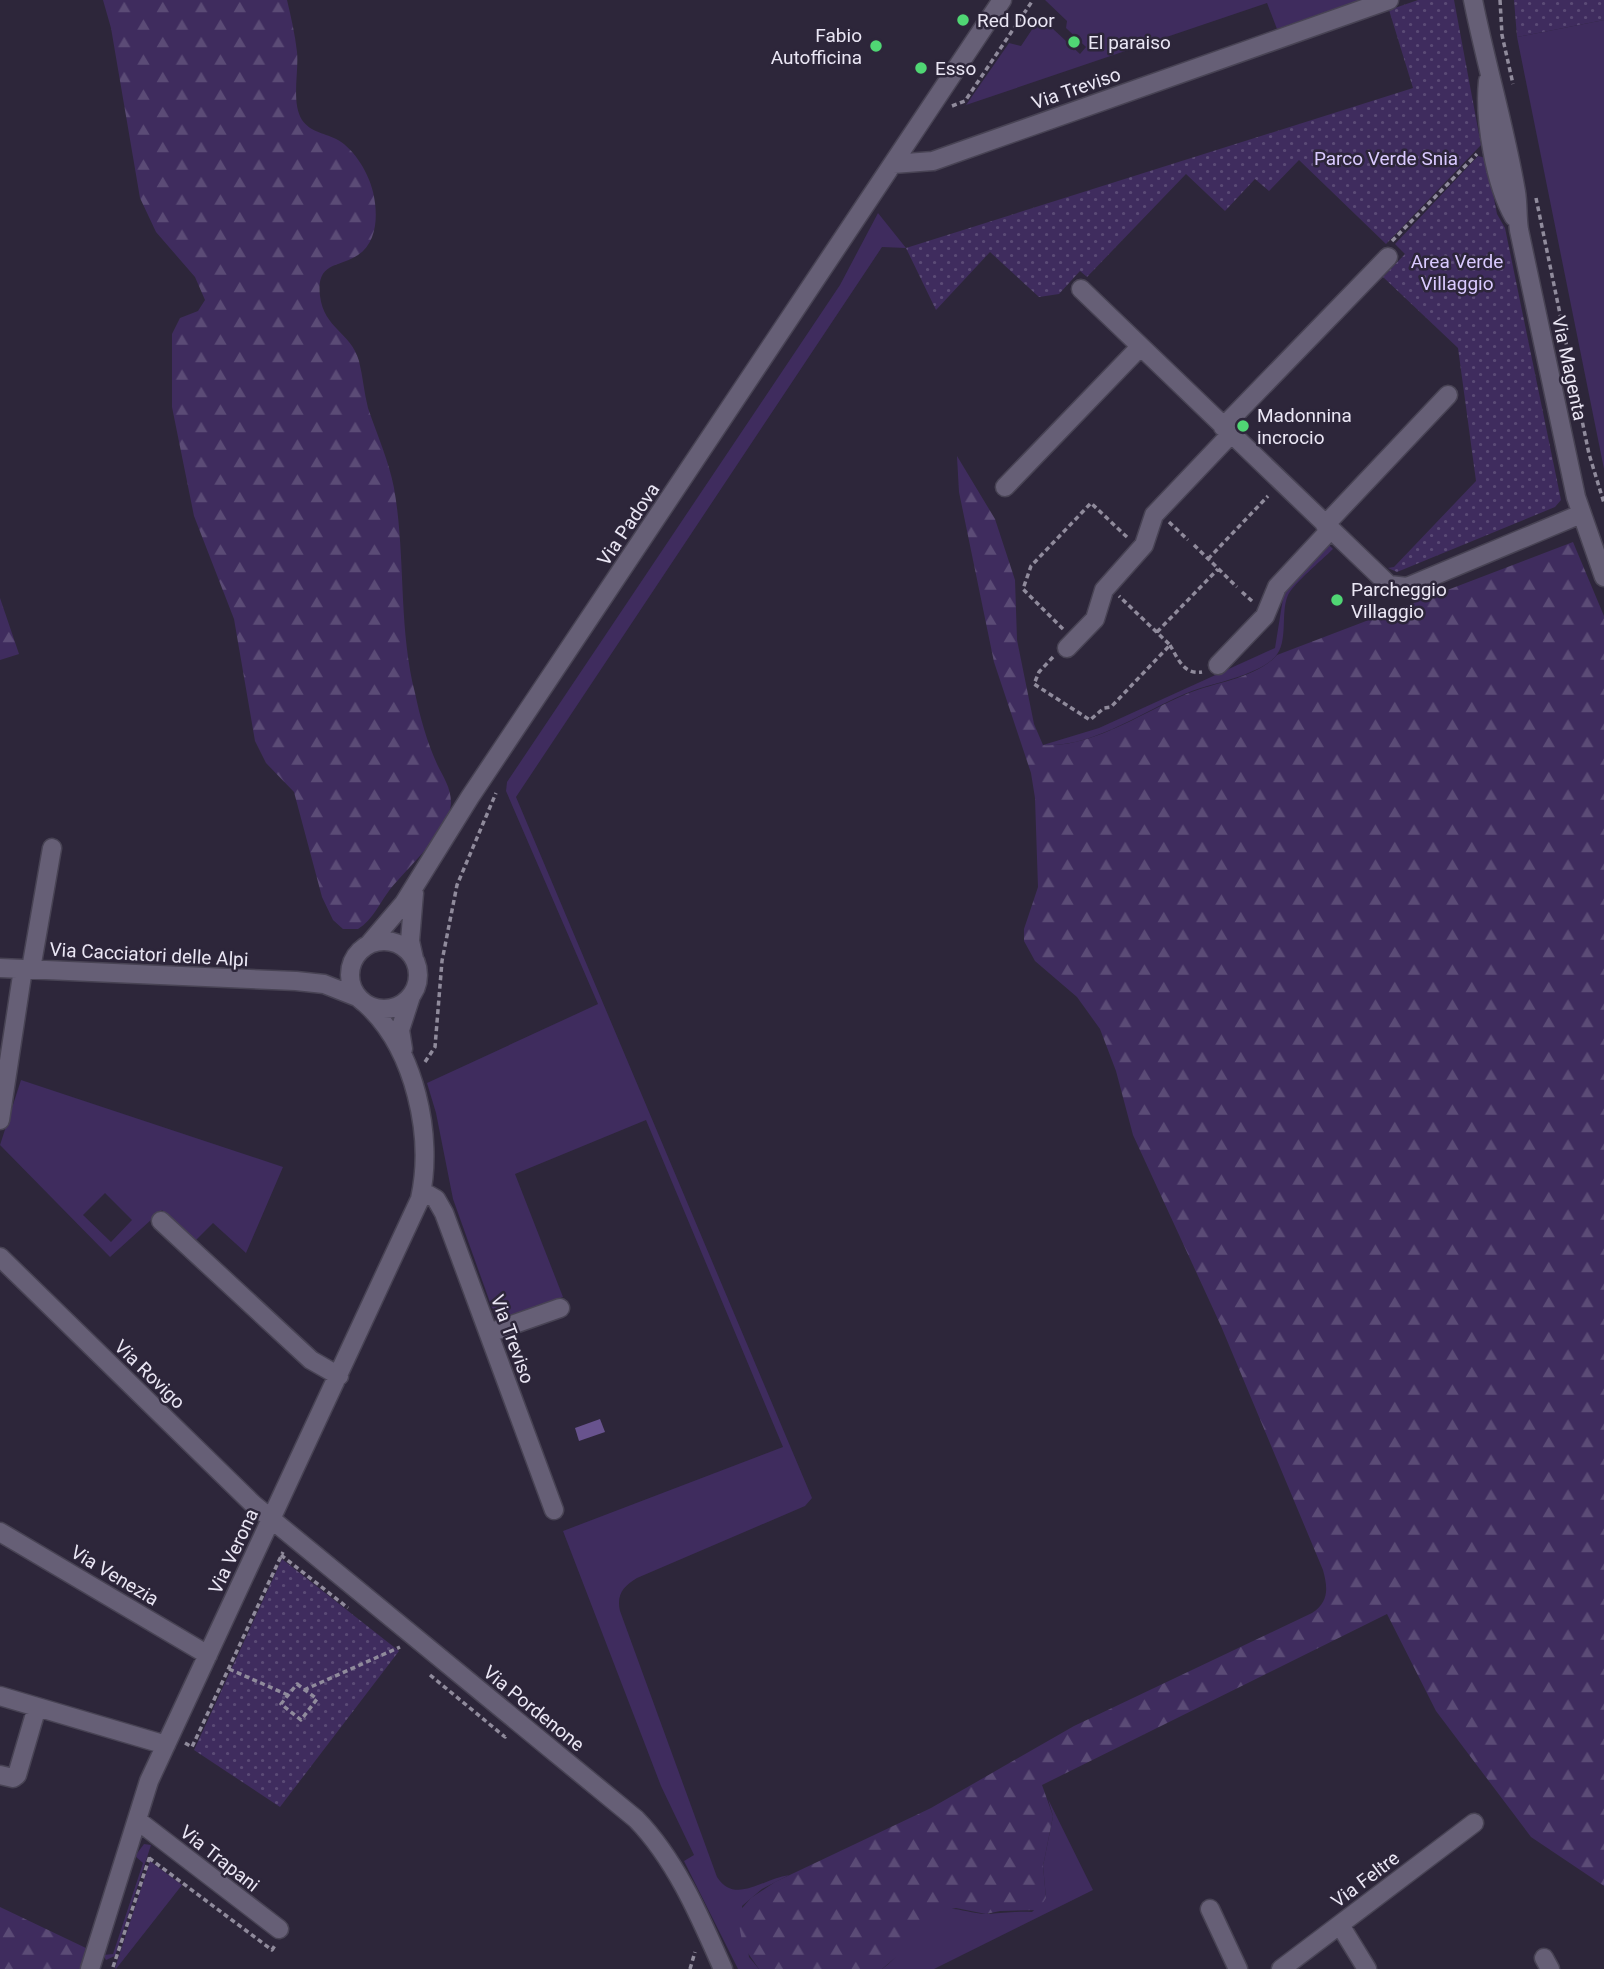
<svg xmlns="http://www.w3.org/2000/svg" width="1604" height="1969" font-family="Roboto,sans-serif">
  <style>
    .grass { fill: #3f2c5e; fill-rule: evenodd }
    .forest { fill: url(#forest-firs) }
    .park { fill: url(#park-dots) }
    .water { fill: #68538e }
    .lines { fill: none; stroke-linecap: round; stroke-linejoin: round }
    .minor-casing { stroke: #484354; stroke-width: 21 }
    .path { stroke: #908b9c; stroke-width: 3.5; stroke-dasharray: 5 3.5; stroke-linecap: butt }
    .minor { stroke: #665f76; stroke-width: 18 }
    .poi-dot { fill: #50d674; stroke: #2d263a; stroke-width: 2.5 }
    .labels { text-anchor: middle; stroke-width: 5; stroke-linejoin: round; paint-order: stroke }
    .poi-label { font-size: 19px; fill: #eae6f4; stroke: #2d263a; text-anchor: start }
    .street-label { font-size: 19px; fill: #eae6f4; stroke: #2d263a }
    .park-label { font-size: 19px; fill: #dacaff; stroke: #2d263a }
  </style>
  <defs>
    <pattern id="forest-firs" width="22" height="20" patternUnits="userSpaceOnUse" patternTransform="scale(1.75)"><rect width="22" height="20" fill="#3f2c5e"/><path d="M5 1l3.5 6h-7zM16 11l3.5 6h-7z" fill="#5b4b76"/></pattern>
    <pattern id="park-dots" width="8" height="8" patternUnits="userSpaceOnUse" patternTransform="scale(1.75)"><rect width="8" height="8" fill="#3f2c5e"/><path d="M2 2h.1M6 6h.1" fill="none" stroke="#5b4b76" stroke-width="1.8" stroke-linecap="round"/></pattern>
  </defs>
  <rect width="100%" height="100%" fill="#2d263a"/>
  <path class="grass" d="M1045 0H1360L1277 29 1267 3 966 105 1009 43 1021 46 1035 25 1052 28 1080 54 1086 47 1066 28 1067 21Z
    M1604 20V469L1517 37Z
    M878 213 906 248 882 247 516 797 812 1498 805 1506 637 1578C624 1586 616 1594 620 1611L717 1877C735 1905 762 1879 789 1875L762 1889 742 1906 749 1957 759 1969H738L684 1861 694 1855 661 1786 563 1531 783 1447 646 1120 515 1174 563 1297 505 1317 492 1308 453 1199 436 1113 427 1083 598 1004 506 791 507 782 840 285Z
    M1329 545 1333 549C1321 561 1295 582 1288 595 1280 613 1289 642 1275 657 1258 675 1215 683 1192 691 1145 709 1095 748 1043 745L1099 728 1275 648 1284 592Z
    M21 1080 283 1167 246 1253 213 1223 195 1241 162 1210 110 1257 0 1145ZM105 1193 132 1220 111 1242 83 1215Z
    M1048 1799 1093 1890 934 1969H882C901 1956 906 1939 921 1923 947 1897 962 1915 989 1914 1004 1913 1017 1911 1032 1912L1046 1898 1043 1866 1053 1816Z
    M144 1844 151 1845 115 1956 106 1960 103 1955 113 1954 143 1863 135 1856Z
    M150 1861 182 1885 116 1969 115 1968Z"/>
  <path class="forest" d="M103 0H287C291 17 295 34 297 52 299 72 291 102 302 120 311 133 326 133 338 140 355 150 369 174 373 192 378 213 378 242 358 255 339 268 316 261 320 296 324 329 351 332 359 361 363 377 364 393 368 408 377 435 389 461 394 488 406 556 398 626 415 693 420 717 427 742 437 764 443 777 451 787 451 803 450 829 407 869 391 888 380 902 373 920 358 929H343L333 920 322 897 294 792 266 763 255 741 234 619 194 516 172 407V334L180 318 198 311 205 300 195 277 156 232 140 198 111 28Z
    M957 456 995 519 1015 580 1017 640 1034 724 1043 745C1094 748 1144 711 1189 693 1216 682 1257 678 1277 655L1573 542 1604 616V1886L1531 1837 1436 1711 1387 1614 1042 1785 1053 1816 1043 1866 1046 1898 1038 1910 1000 1911 986 1914 956 1908 938 1912 919 1926 903 1951 882 1969H759L743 1946 737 1914 751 1898 775 1882 931 1808 1074 1726 1312 1613C1329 1602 1328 1588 1323 1570L1221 1326 1133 1135 1116 1071 1100 1029 1077 997 1035 961 1024 941V929L1038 887 1035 798 1031 773 994 662 959 492Z
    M0 598 19 654 0 660Z
    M0 1907 88 1949 82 1969H0Z"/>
  <path class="park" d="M1418 0H1454L1481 145 1386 244 1299 160 1269 191 1255 179 1225 211 1186 174 1087 277 1080 271 1059 294 1039 297 990 252 936 310 906 248 1413 88 1389 10Z
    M1514 0H1604V20L1517 37Z
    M1478 156 1486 158 1497 214 1505 228 1561 500 1555 507 1397 572 1388 568 1394 567 1476 481 1458 348 1383 277 1405 254 1395 244Z
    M282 1559 399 1651 280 1807 194 1750Z"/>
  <path class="water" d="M600 1419 605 1432 579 1441 575 1428Z"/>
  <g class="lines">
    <defs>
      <path id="minor" d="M1473 0C1486 65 1505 127 1516 192 1518 204 1517 217 1519 230L1576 497 1604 577
        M1488 81C1484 119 1495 184 1514 217
        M893 164 933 161 1389 0
        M1081 289 1389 585 1407 587 1581 514
        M1223 427 1388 257
        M1005 487 1140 347
        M1325 525 1448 395
        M1067 648 1095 619 1104 590 1144 545 1154 515 1231 434
        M1218 665 1265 616 1277 587 1330 530
        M414 893 410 941 414 959
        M350 975a34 34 0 1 1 68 0a34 34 0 1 1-68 0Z
        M369 944 404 903 470 797 1002 0
        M0 968 296 981 324 984 357 997
        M31 969 52 848
        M403 1049 400 1030 411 996
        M0 1120 23 969
        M422 1191 436 1199 444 1213 554 1510
        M161 1221 311 1360 339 1376
        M0 1257 253 1504 636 1819C676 1860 700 1917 723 1969
        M489 1333 560 1308
        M0 1532 208 1655
        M0 1696 166 1745
        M0 1775 13 1778 17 1775 37 1707
        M137 1820 279 1929
        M1210 1909 1238 1969
        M1340 1925 1367 1969
        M1544 1958 1550 1969
        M90 1969 149 1781 420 1199C434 1136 415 1049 366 1004
        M1281 1969 1474 1823"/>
    </defs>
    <use href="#minor" class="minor-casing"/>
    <path class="path" d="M1500 0 1502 35 1513 84
      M952 106 965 101 1033 0
      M1536 198 1589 454 1604 503
      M1392 241 1477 154
      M1169 522 1188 540
      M1194 545 1237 587
      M1208 559 1268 496
      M1242 592 1252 601
      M1063 629 1023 589 1031 566 1091 503 1129 539
      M1157 632 1218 569
      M1170 645C1178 659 1184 675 1202 672
      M1053 657 1039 672 1034 684 1090 720 1104 708 1111 707 1170 645 1119 596
      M425 1062 435 1047 442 961 457 885 496 793
      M281 1555 348 1608
      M229 1669 288 1695
      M430 1675 505 1737 508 1735
      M297 1684 317 1699 301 1720 281 1704Z
      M304 1690 400 1647
      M185 1743 192 1747 283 1552
      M149 1858 272 1950 276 1944
      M113 1967 150 1856
      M690 1969 695 1952"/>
    <use href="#minor" class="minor"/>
  </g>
  <g class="poi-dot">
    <circle cx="963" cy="20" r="7"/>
    <circle cx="1074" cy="42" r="7"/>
    <circle cx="876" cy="46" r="7"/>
    <circle cx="921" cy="68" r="7"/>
    <circle cx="1243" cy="426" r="7"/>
    <circle cx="1337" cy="600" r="7"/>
  </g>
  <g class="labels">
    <g class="poi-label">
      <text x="977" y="27">Red Door</text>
      <text x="862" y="42" text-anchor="end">Fabio<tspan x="862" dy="22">Autofficina</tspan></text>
      <text x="1088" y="49">El paraiso</text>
      <text x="935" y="75">Esso</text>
      <text x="1257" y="422">Madonnina<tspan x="1257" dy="22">incrocio</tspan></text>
      <text x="1351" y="596">Parcheggio<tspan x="1351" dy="22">Villaggio</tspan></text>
    </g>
    <g class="street-label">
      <text transform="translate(1076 88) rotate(-19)" y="7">Via Treviso</text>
      <text transform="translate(1570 368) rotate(78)" y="7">Via Magenta</text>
      <text transform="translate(628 524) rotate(-56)" y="7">Via Padova</text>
      <text transform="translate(149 954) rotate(3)" y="7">Via Cacciatori delle Alpi</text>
      <text transform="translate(513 1339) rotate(70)" y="7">Via Treviso</text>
      <text transform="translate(150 1374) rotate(44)" y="7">Via Rovigo</text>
      <text transform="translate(233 1551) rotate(-65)" y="7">Via Verona</text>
      <text transform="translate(115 1575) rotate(31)" y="7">Via Venezia</text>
      <text transform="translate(534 1708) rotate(39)" y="7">Via Pordenone</text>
      <text transform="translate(220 1858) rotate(38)" y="7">Via Trapani</text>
      <text transform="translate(1365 1879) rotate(-37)" y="7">Via Feltre</text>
    </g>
    <g class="park-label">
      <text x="1386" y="165">Parco Verde Snia</text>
      <text x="1457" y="268">Area Verde<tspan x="1457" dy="22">Villaggio</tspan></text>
    </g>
  </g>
</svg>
